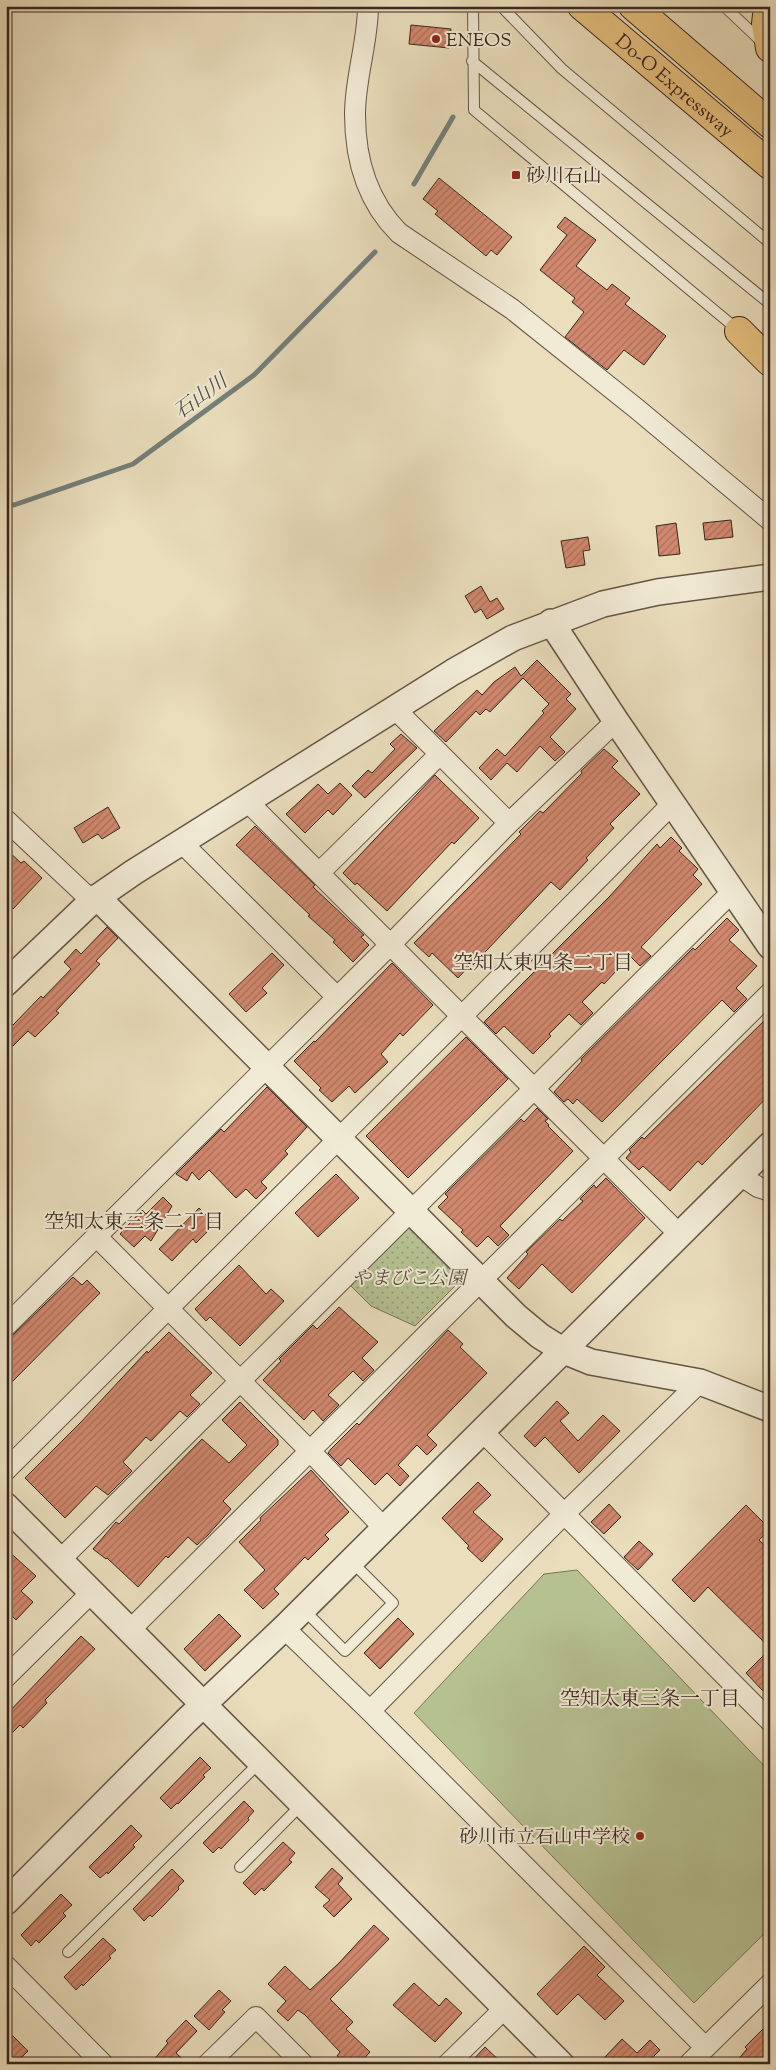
<svg xmlns="http://www.w3.org/2000/svg" width="776" height="2070" font-family="'Sorts Mill Goudy','Noto Serif JP',serif">
  <style>
    .green { fill: #b6c192; stroke: #787458 }
    .park { fill: url(#park-dots); stroke: #787458 }
    .lines { fill: none; stroke-linecap: round; stroke-linejoin: round }
    .stream { stroke: #73807a; stroke-width: 5 }
    .building { fill: url(#building-hatch); stroke: #39271f }
    .service-casing { stroke: #655546; stroke-width: 12 }
    .minor-casing { stroke: #655546; stroke-width: 22 }
    .tertiary-casing { stroke: #655546; stroke-width: 28 }
    .motorway-casing { stroke: #39271f; stroke-width: 30 }
    .service { stroke: #f1ead4; stroke-width: 10 }
    .minor { stroke: #f1ead4; stroke-width: 20 }
    .tertiary { stroke: #f1ead4; stroke-width: 25 }
    .motorway { stroke: #e5bf7e; stroke-width: 28 }
    .poi-dot { fill: #8f2418; stroke: #f1ead4; stroke-width: 2 }
    .labels { text-anchor: middle; stroke-width: 4; stroke-linejoin: round; paint-order: stroke }
    .poi-label { font-size: 19px; fill: #39271f; stroke: #f1ead4; text-anchor: start }
    .street-label { font-size: 19px; fill: #39271f; stroke: #f1ead4 }
    .park-label { font-size: 19px; font-style: italic; fill: #584e3c; stroke: #f1ead4 }
    .water-label { font-size: 20px; font-style: italic; fill: #514c45; stroke: #f1ead4 }
    .neighbourhood-label { font-size: 20px; fill: #39271f; stroke: #f1ead4 }
  </style>
  <defs>
    <pattern id="park-dots" width="8" height="8" patternUnits="userSpaceOnUse" patternTransform="scale(1.25)"><rect width="8" height="8" fill="#b6c192"/><path d="M2 2h.1M6 6h.1" fill="none" stroke="#959d77" stroke-width="1.8" stroke-linecap="round"/></pattern>
    <pattern id="building-hatch" width="6" height="6" patternUnits="userSpaceOnUse" patternTransform="scale(1.25)"><rect width="6" height="6" fill="#d1886e"/><path d="M-1 1l2-2M0 6l6-6M5 7l2-2" fill="none" stroke="#ab6f5a"/></pattern>
  </defs>
  <rect width="100%" height="100%" fill="#eadebd"/>
  <filter id="stains"><feTurbulence type="fractalNoise" baseFrequency=".004" numOctaves="4"/><feColorMatrix values="0 0 0 0 .2 0 0 0 0 .09 0 0 0 0 .02 0 0 0 .5 -.17"/></filter>
  <radialGradient id="worn" r=".72"><stop offset=".6" stop-color="#630" stop-opacity="0"/><stop offset="1" stop-color="#630" stop-opacity=".3"/></radialGradient>
  <path class="green" d="M577 1570 770 1772V1928L694 2003 414 1713 544 1574Z"/>
  <path class="park" d="M410 1222 464 1277 415 1326 371 1306 348 1283Z"/>
  <g class="lines">
    <path class="stream" d="M414 184 453 117
      M6 504 14 505 133 464 254 375 375 252"/>
  </g>
  <path class="building" d="M411 25 451 29 449 48 409 44Z
    M439 178 512 237 497 255 491 250 486 256 435 214 438 211 423 199Z
    M565 217 596 240 576 266 607 290 612 284 630 298 625 304 666 336 644 365 624 350 607 370 565 337 584 312 572 302 575 298 540 270 567 235 557 227Z
    M731 520 733 537 705 540 703 523Z
    M676 523 680 554 659 556 656 526Z
    M588 537 590 550 583 551 585 565 566 568 561 541Z
    M481 586 490 602 497 598 504 609 487 619 481 609 475 613 465 596Z
    M537 660 571 694 566 699 576 709 550 737 565 752 555 761 540 746 517 772 507 763 491 780 479 768 497 749 505 756 544 713 542 711 549 704 523 678 490 712 486 709 480 715 476 711 446 742 434 731 477 690 482 695 494 682 515 667 521 676Z
    M401 734 417 748 365 798 352 786 368 770 372 773 395 749 390 744Z
    M604 749 618 761 612 767 640 794 610 824 614 828 586 858 588 860 560 890 551 882 473 965 472 963 458 978 432 953 429 957 414 943 521 834 519 832 540 811 543 813 582 773 581 771Z
    M435 775 479 818 454 844 452 842 387 911 357 883 355 885 343 873Z
    M340 783 352 795 333 815 328 810 305 833 286 814 318 784 328 794Z
    M108 807 120 828 102 839 98 834 83 843 74 828Z
    M255 826 315 885 313 887 364 935 361 937 369 945 353 962 333 942 335 940 308 916 310 915 236 845Z
    M671 837 682 848 679 851 698 869 693 875 702 884 641 947 651 956 640 966 630 956 604 984 602 982 582 1002 593 1013 581 1025 569 1014 549 1034 551 1036 533 1054 504 1026 496 1034 484 1022 609 897 657 844 660 848Z
    M6 849 21 863 24 861 42 878 13 909 6 903Z
    M727 918 739 930 729 940 757 966 736 988 747 999 734 1012 722 1000 602 1122 577 1099 573 1104 568 1099 564 1102 554 1092 582 1061 581 1059 682 959 693 948 695 950Z
    M107 927 118 938 96 961 100 964 56 1011 59 1013 35 1037 28 1031 6 1053V1019L13 1025 41 996 43 998 71 969 64 962 76 949 81 954Z
    M272 953 284 965 262 988 267 993 246 1012 229 994Z
    M392 963 433 1005 403 1036 400 1033 381 1054 388 1062 355 1093 349 1086 332 1102 319 1090 321 1088 294 1061 314 1041 315 1042Z
    M770 1015V1094L702 1165 698 1161 670 1191 643 1166 639 1170 626 1158 631 1152 629 1150 642 1137 644 1139Z
    M466 1037 508 1079 408 1178 366 1136Z
    M267 1087 307 1127 285 1151 288 1154 261 1182 267 1188 256 1199 246 1189 236 1198 209 1170 199 1180 192 1172 187 1181 176 1174 221 1129 224 1132Z
    M537 1108 548 1119 545 1121 549 1125 548 1126 573 1151 500 1226 509 1235 498 1246 488 1236 477 1247 461 1232 463 1230 438 1207 448 1197 445 1194 521 1119 524 1122Z
    M336 1174 359 1198 318 1237 295 1213Z
    M606 1178 645 1218 572 1293 542 1264 519 1289 507 1278 528 1254 526 1252 560 1219 562 1221 583 1201 580 1199 594 1185 596 1188Z
    M163 1197 172 1206 151 1241 145 1236 134 1247 120 1234 142 1210 146 1214Z
    M199 1208 215 1224 196 1243 193 1239 172 1261 159 1249Z
    M239 1265 266 1294 271 1289 284 1301 240 1346 210 1317 206 1321 195 1309Z
    M73 1277 82 1285 87 1280 100 1293 6 1388V1338L14 1334Z
    M339 1307 378 1342 362 1358 374 1370 363 1381 353 1371 328 1395 339 1405 323 1421 313 1410 304 1420 263 1380 281 1361 279 1359 313 1325 317 1329Z
    M448 1330 463 1344 460 1347 487 1373 427 1435 437 1445 427 1455 417 1445 398 1465 409 1476 400 1486 387 1473 375 1485 348 1458 341 1466 328 1453 331 1449 357 1423 359 1425Z
    M169 1332 212 1373 190 1395 200 1404 187 1417 180 1411 151 1441 146 1437 123 1462 132 1471 108 1495 96 1486 65 1518 25 1478 82 1421 147 1351 148 1353Z
    M557 1401 569 1413 560 1421 578 1441 603 1415 620 1431 579 1473 545 1437 535 1447 524 1436Z
    M240 1402 278 1440V1445L223 1501 231 1509 208 1535 197 1545 188 1537 168 1558 166 1556 138 1587 107 1558 106 1559 93 1549 116 1522 119 1524 202 1439 229 1463 247 1445 222 1420Z
    M311 1470 349 1512 325 1535 329 1539 308 1560 305 1557 274 1589 279 1594 263 1609 244 1590 265 1570 239 1542 261 1520 260 1518Z
    M478 1482 491 1495 473 1512 503 1539 482 1562 467 1548 469 1546 442 1518Z
    M609 1504 621 1517 604 1534 591 1522Z
    M746 1505 770 1529 759 1540 770 1551V1648L708 1587 694 1602 672 1580Z
    M639 1541 653 1554 638 1570 624 1557Z
    M6 1549 36 1576 21 1591 33 1602 16 1620 6 1610Z
    M219 1614 241 1636 205 1671 184 1649Z
    M398 1618 414 1634 380 1669 364 1653Z
    M81 1636 95 1649 45 1700 47 1703 23 1728 20 1725 6 1739V1715Z
    M770 1649V1685L763 1691 746 1673Z
    M200 1757 211 1768 203 1775 205 1777 178 1804 177 1803 171 1809 160 1798Z
    M244 1801 254 1811 248 1818 249 1820 221 1849 219 1847 213 1853 203 1843Z
    M131 1825 142 1836 133 1845 135 1847 108 1874 107 1872 100 1878 89 1867Z
    M283 1842 295 1853 289 1860 292 1862 264 1891 262 1888 255 1895 243 1883Z
    M332 1868 343 1878 338 1884 352 1899 334 1917 323 1906 330 1900 315 1887Z
    M172 1869 184 1881 178 1887 179 1889 162 1907 152 1917 150 1915 144 1921 133 1909Z
    M61 1894 72 1905 63 1913 66 1916 39 1943 36 1940 31 1946 21 1935Z
    M374 1925 389 1939 330 1999 353 2022 346 2029 370 2052 359 2064H346L337 2056 340 2052 305 2015 298 2010 288 2021 277 2011 286 2001 268 1984 285 1966 310 1990 339 1963Z
    M103 1938 116 1950 109 1956 111 1958 83 1986 82 1984 76 1990 64 1977Z
    M584 1946 605 1967 597 1975 624 2001 605 2020 578 1994 557 2015 537 1994Z
    M414 1983 439 2006 446 1998 462 2013 435 2042 393 2005Z
    M219 1990 231 2001 222 2010 225 2012 209 2030 194 2016Z
    M186 2020 197 2031 176 2053 188 2064H150L168 2043 166 2041Z
    M6 2029 28 2051 15 2064H6Z
    M763 2029 770 2037V2064H734L747 2049 745 2047Z
    M622 2039 637 2053 650 2040 660 2050 647 2063 648 2064H610L604 2058Z
    M485 2047 503 2064H469Z"/>
  <g class="lines">
    <defs>
      <path id="service" d="M473 6 474 110 738 330
        M501 6 562 69 770 243
        M724 6 763 43
        M472 61 770 304
        M303 1609 345 1651 393 1603 351 1561
        M240 1867 302 1804
        M68 1952 260 1762"/>
      <path id="minor" d="M368 6C368 42 355 78 355 114 355 158 367 201 399 233L512 309 637 409 770 520
        M395 709 509 823
        M247 801 680 1235
        M6 820 92 901
        M181 842 337 997
        M319 873 440 754
        M740 1175 758 1187 770 1191
        M97 1237 309 1450 384 1528
        M6 1326 391 944 509 823 616 721
        M482 1431 770 1721
        M6 1470 462 1016 673 803
        M60 1560 733 891
        M284 1628 370 1711 705 2047
        M130 1630 770 993
        M6 1677 92 1592
        M370 1711 564 1514 700 1382
        M6 1966 103 2064
        M208 2064 256 2017 303 2064
        M448 2064 505 2008
        M689 2064 770 1984"/>
      <path id="tertiary" d="M551 622 616 721 770 946
        M97 897 516 1316 540 1336 564 1351 591 1362 700 1382 770 1409
        M6 983 92 901 134 872 453 672 513 638 603 604 658 592 770 577
        M6 1506 561 2064
        M6 1902 186 1721 284 1628 770 1145"/>
      <g id="motorway">
        <path id="s1" d="M582 6 770 165"/>
        <path d="M633 6 770 124"/>
        <path d="M768 6 766 24 770 48"/>
        <path d="M739 331 770 362"/>
      </g>
    </defs>
    <use href="#service" class="service-casing"/>
    <use href="#minor" class="minor-casing"/>
    <use href="#tertiary" class="tertiary-casing"/>
    <use href="#motorway" class="motorway-casing"/>
    <use href="#service" class="service"/>
    <use href="#minor" class="minor"/>
    <use href="#tertiary" class="tertiary"/>
    <use href="#motorway" class="motorway"/>
  </g>
  <g class="poi-dot">
    <circle cx="436" cy="39" r="5"/>
    <rect x="511" y="170" width="10" height="10" rx="2.5"/>
    <circle cx="640" cy="1836" r="5"/>
  </g>
  <g class="labels">
    <g class="poi-label">
      <text x="446" y="46">ENEOS</text>
      <text x="526" y="182">砂川石山</text>
      <text x="630" y="1843" text-anchor="end">砂川市立石山中学校</text>
    </g>
    <g class="street-label">
      <text dy="7" stroke="none"><textPath href="#s1" startOffset="122">Do-O Expressway</textPath></text>
    </g>
    <g class="park-label">
      <text x="409" y="1284">やまびこ公園</text>
    </g>
    <g class="water-label">
      <text transform="translate(200 396) rotate(-36)" y="7">石山川</text>
    </g>
    <g class="neighbourhood-label">
      <text x="543" y="969">空知太東四条二丁目</text>
      <text x="134" y="1228">空知太東三条二丁目</text>
      <text x="650" y="1705">空知太東三条一丁目</text>
    </g>
  </g>
  <rect width="776" height="2070" fill="none" stroke="#eadebd" stroke-width="25"/>
  <rect x="8" y="8" width="761" height="2055" fill="none" stroke="#39271f" stroke-width="2.5"/>
  <rect x="12" y="12" width="751" height="2045" fill="none" stroke="#39271f"/>
  <rect width="100%" height="100%" filter="url(#stains)"/>
  <rect width="100%" height="100%" fill="url(#worn)"/>
</svg>
